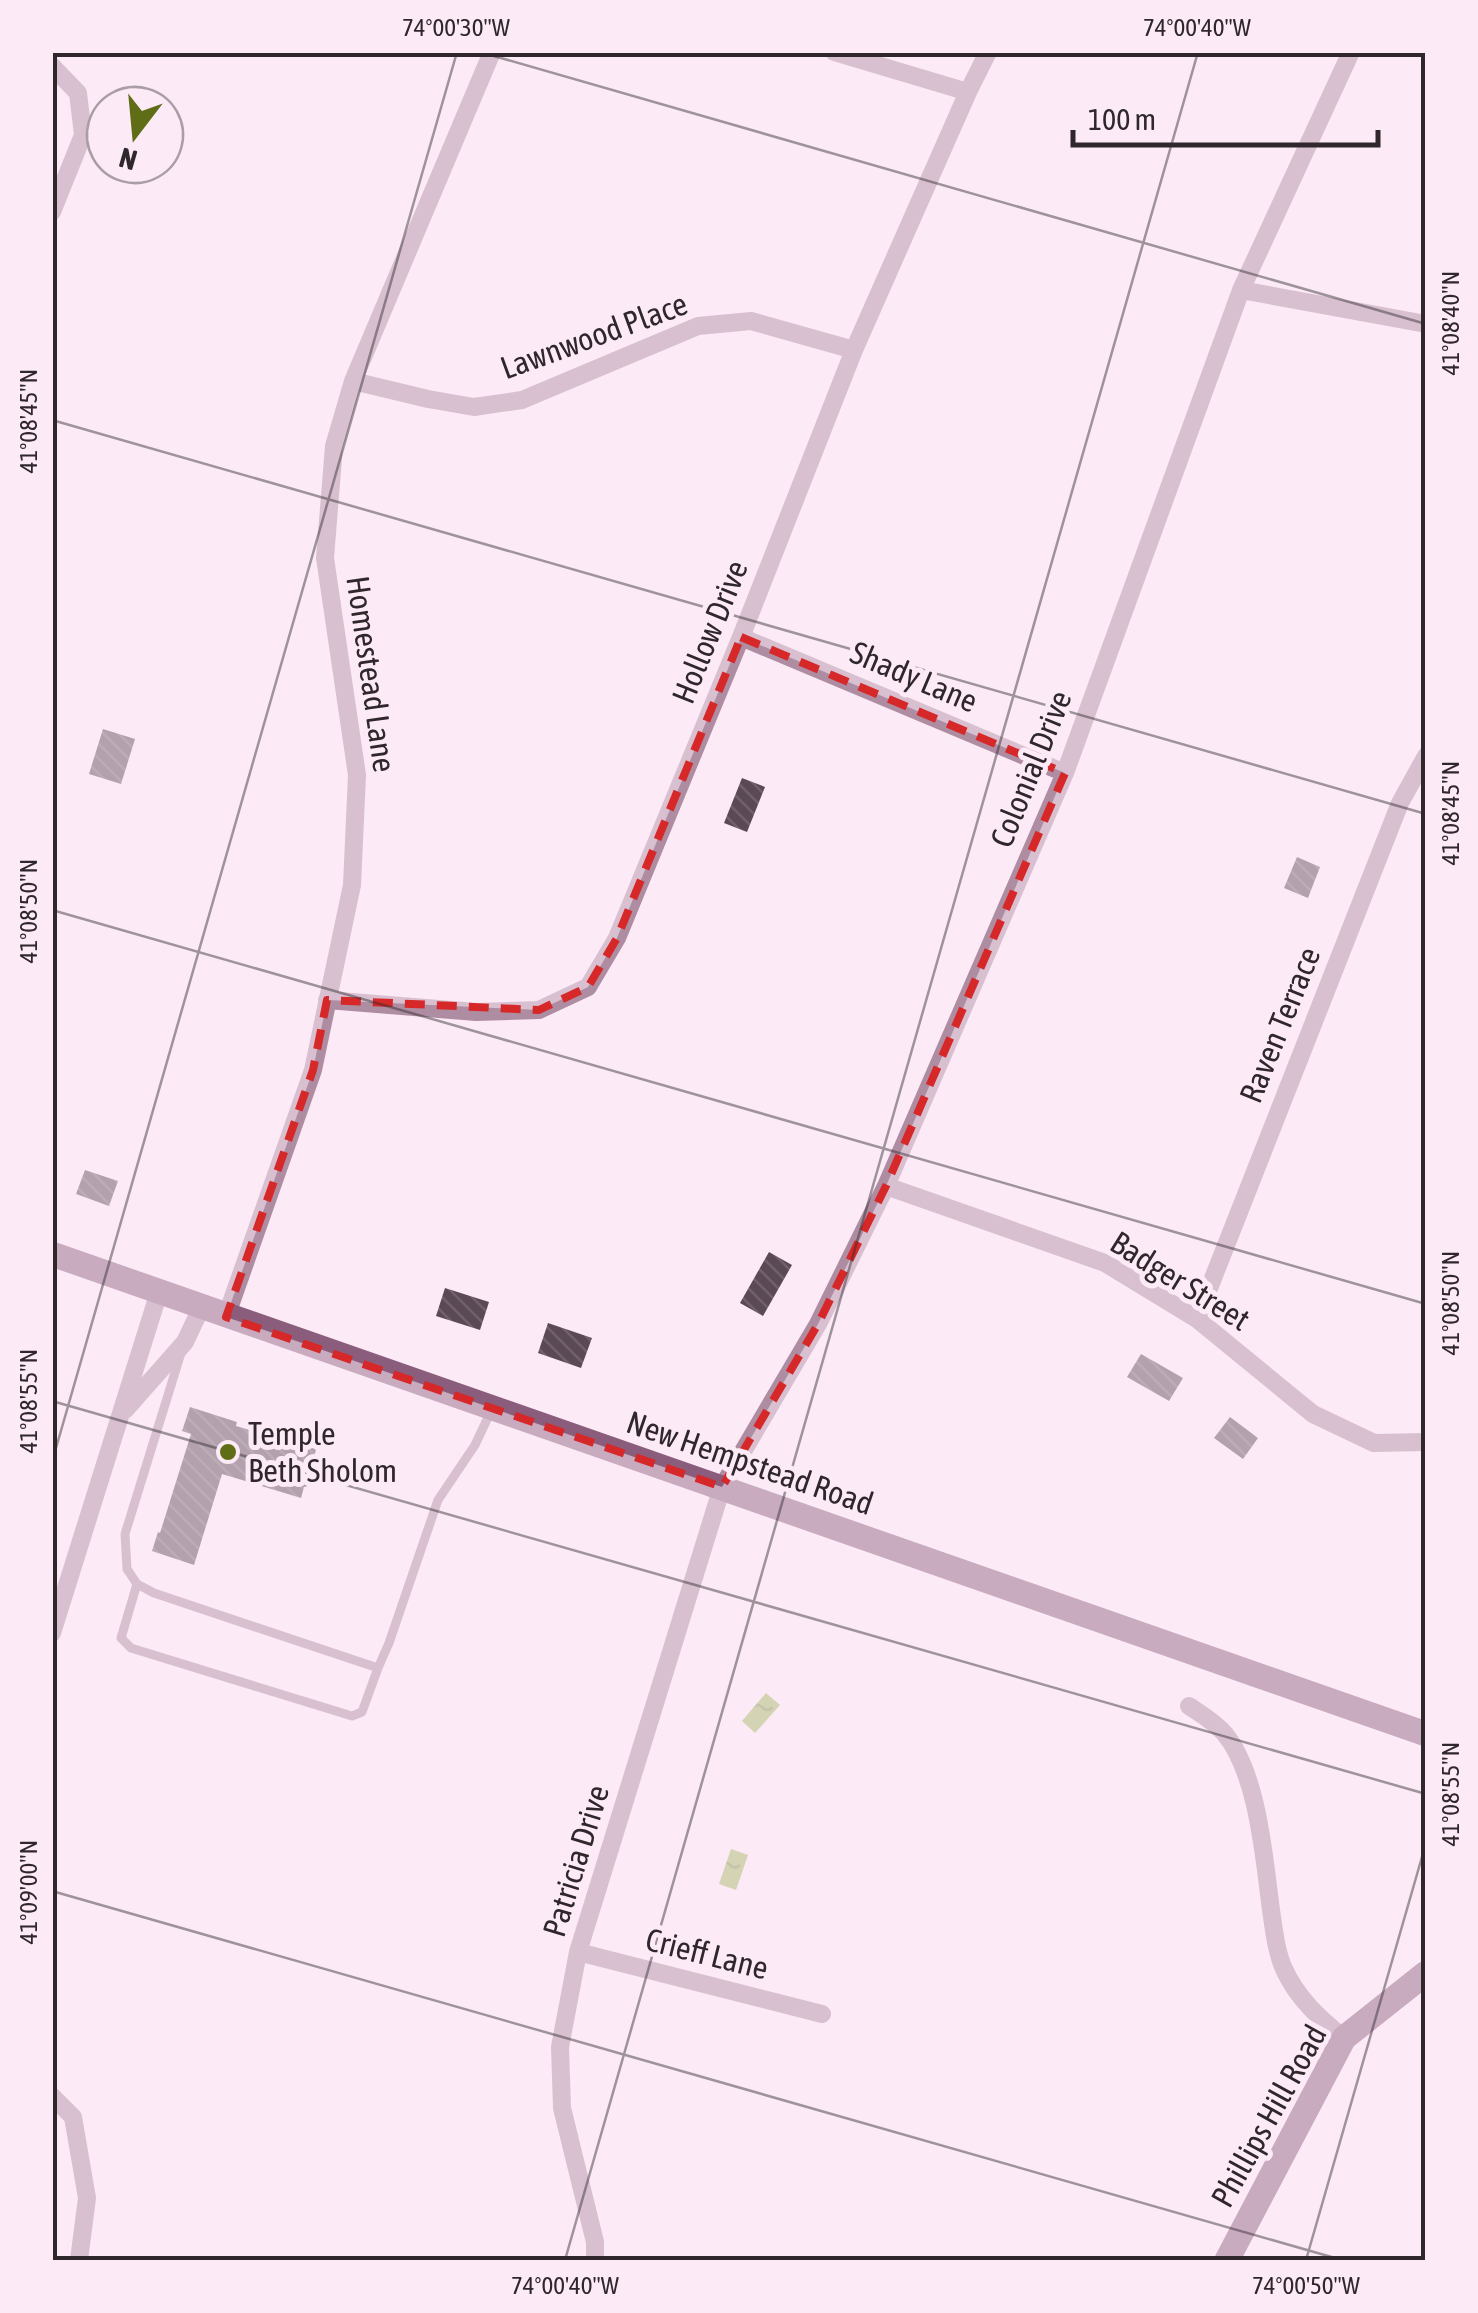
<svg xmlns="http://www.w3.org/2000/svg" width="1478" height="2313" font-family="'Asap Condensed',sans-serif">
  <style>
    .water { fill: url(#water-ripples) }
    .building { fill: url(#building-back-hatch) }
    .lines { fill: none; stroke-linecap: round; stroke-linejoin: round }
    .lane { stroke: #ae8da2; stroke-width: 9 }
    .street { stroke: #ae8da2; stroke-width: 18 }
    .secondary { stroke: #8b5d7c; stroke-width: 25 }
    .marked { fill: none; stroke: #d62828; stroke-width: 8; stroke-dasharray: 20 12; stroke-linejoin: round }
    .ticks { fill: none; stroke: #2f272c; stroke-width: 2.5; stroke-opacity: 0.45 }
    .poi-dot { fill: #5f6d17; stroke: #fcebf6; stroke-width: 4 }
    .labels { text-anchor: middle; stroke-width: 10; stroke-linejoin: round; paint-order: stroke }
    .street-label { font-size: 32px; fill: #2f272c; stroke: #fcebf6 }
    .poi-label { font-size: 32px; fill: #2f272c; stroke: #fcebf6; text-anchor: start }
    .neatline { fill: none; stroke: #2f272c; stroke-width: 4 }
    .ticks-label { font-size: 25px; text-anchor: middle; fill: #2f272c }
  </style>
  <defs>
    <pattern id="water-ripples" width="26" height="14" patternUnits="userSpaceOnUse" patternTransform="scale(2.5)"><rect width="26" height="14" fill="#a5b663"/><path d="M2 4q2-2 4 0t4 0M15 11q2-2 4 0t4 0" fill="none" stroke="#879452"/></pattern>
    <pattern id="building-back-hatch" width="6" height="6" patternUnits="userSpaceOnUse" patternTransform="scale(2.5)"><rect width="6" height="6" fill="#5b4a55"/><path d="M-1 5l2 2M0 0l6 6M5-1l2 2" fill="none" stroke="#6f616a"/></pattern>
  </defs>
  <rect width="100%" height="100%" fill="#fcebf6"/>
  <path class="water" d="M766 1693 780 1705 755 1733 742 1721Z
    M731 1849 748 1855 736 1890 719 1884Z"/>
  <path class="building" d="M103 729 135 739 121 784 89 774Z
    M742 778 765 787 747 832 724 823Z
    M1297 857 1320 867 1308 898 1284 888Z
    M85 1170 118 1181 109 1206 76 1194Z
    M769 1252 792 1265 763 1316 740 1303Z
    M445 1288 489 1302 480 1330 436 1316Z
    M548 1323 592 1338 581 1368 538 1353Z
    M1141 1354 1183 1378 1169 1401 1127 1377Z
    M190 1407 237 1422 236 1426 316 1449 308 1486 304 1487 301 1498 222 1474 194 1565 152 1551 158 1532 160 1533 191 1434 182 1431Z
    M1230 1417 1258 1438 1243 1459 1214 1438Z"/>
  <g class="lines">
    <path class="lane" d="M137 1584 121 1638 131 1648 352 1716 362 1712 378 1668 154 1593 137 1584 127 1569 125 1534 181 1353
      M378 1668 389 1643 438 1500 475 1445 491 1411"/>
    <path class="street" d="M834 52 968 92
      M52 66 78 93 83 135 52 212
      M1241 290 1426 324
      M353 381 428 399 474 407 522 400 698 326 751 321 854 350
      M741 637 1065 773
      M327 1000 476 1012 539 1010 588 987 617 938 741 637 854 350 968 92 988 52
      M886 1186 1105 1263 1197 1319 1313 1414 1374 1443 1426 1442
      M226 1317 313 1070 352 885 357 775 325 558 334 446 353 381 492 52
      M1197 1319 1400 803 1426 756
      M125 1410 185 1342 202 1306
      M52 1633 159 1292
      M1189 1706C1201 1714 1215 1722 1225 1734 1258 1775 1264 1857 1271 1910 1274 1930 1276 1951 1284 1969 1297 1998 1320 2019 1344 2038
      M578 1952 822 2014
      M52 2096 73 2117 87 2198 79 2260
      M595 2260V2242L562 2108 560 2047 578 1952 722 1487 818 1324 886 1186 1065 773 1241 290 1351 52"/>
    <path class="secondary" d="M52 1254 1426 1734
      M1227 2260 1344 2038 1426 1973"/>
  </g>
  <path d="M0 0H1478V2313H0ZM741 637 1065 773 886 1186 818 1324 722 1487 226 1317 313 1070 327 1000 539 1010 588 987 617 938Z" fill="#fcebf6" fill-opacity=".55" fill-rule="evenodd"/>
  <path class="marked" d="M741 637 1065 773 886 1186 818 1324 722 1487 226 1317 313 1070 327 1000 539 1010 588 987 617 938Z"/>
  <path class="ticks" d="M480 52 1426 324M52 420 1426 814M52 910 1426 1304M52 1401 1426 1794M52 1462 457 52M52 1891 1342 2260M565 2260 1198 52M1306 2260 1426 1843"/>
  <circle class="poi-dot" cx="228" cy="1452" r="10"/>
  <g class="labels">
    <g class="street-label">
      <text transform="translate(594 336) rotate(-20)" y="11">Lawnwood Place</text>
      <text transform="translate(710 632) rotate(-68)" y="11">Hollow Drive</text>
      <text transform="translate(371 674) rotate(82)" y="11">Homestead Lane</text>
      <text transform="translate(914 677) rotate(23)" y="11">Shady Lane</text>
      <text transform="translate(1031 769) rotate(-68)" y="11">Colonial Drive</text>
      <text transform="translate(1280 1025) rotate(-68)" y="11">Raven Terrace</text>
      <text transform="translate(1180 1281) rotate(32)" y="11">Badger Street</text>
      <text transform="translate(750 1463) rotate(19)" y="11">New Hempstead Road</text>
      <text transform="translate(576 1861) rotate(-73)" y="11">Patricia Drive</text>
      <text transform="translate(707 1954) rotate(14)" y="11">Crieff Lane</text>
      <text transform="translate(1269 2116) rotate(-61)" y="11">Phillips Hill Road</text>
    </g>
    <g class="poi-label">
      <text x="248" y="1445">Temple<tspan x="248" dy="37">Beth Sholom</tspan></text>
    </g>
  </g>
  <rect width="1478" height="2313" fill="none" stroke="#fcebf6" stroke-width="110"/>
  <g transform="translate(135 135) rotate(196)"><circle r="48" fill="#fcebf6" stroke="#aa9da5" stroke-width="2.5"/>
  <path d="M0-8L18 38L0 25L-18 38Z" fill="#5f6d17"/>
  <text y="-15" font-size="28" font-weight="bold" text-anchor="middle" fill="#2f272c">N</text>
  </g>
  <path d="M1073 130v15h305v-15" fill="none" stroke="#2f272c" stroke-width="5"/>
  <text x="1088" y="130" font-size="30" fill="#2f272c" stroke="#fcebf6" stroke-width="8" paint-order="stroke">100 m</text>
  <rect x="55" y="55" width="1368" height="2203" class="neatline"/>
  <g class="ticks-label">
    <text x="456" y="36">74°00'30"W</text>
    <text x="1197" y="36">74°00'40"W</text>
    <text transform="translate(1450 323) rotate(-90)" y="9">41°08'40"N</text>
    <text transform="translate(28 421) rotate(-90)" y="9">41°08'45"N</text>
    <text transform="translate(1450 813) rotate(-90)" y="9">41°08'45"N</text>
    <text transform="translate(28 911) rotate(-90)" y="9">41°08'50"N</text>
    <text transform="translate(1450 1303) rotate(-90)" y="9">41°08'50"N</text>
    <text transform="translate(28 1401) rotate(-90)" y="9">41°08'55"N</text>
    <text transform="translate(1450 1794) rotate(-90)" y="9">41°08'55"N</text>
    <text transform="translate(28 1892) rotate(-90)" y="9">41°09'00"N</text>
    <text x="565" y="2294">74°00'40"W</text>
    <text x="1306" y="2294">74°00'50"W</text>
  </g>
</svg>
